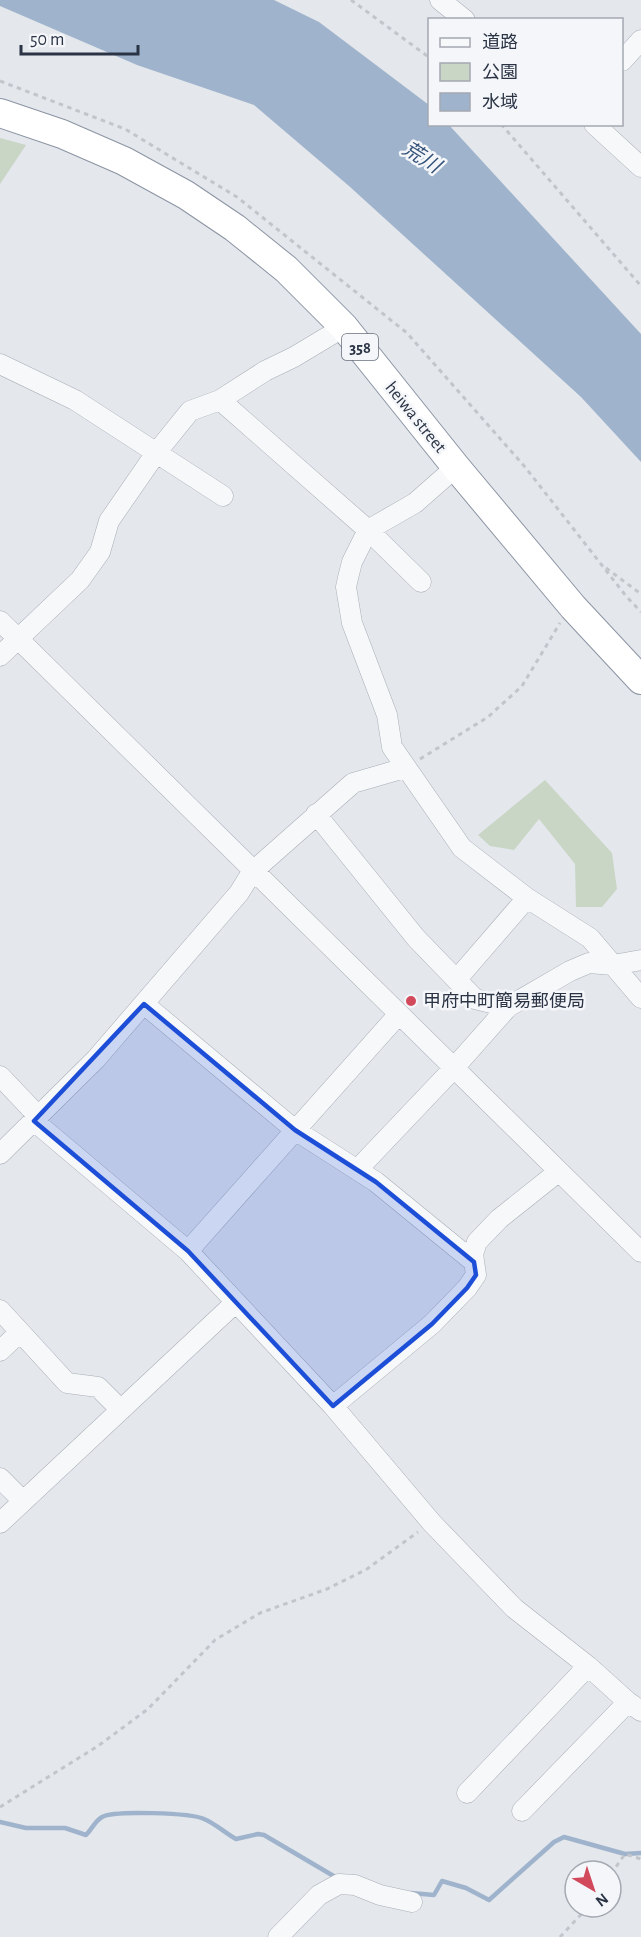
<svg xmlns="http://www.w3.org/2000/svg" width="641" height="1937" font-family="'Alegreya Sans','Noto Sans JP',sans-serif">
  <style>
    .green { fill: #c9d6c5 }
    .water { fill: #9fb4cc }
    .lines { fill: none; stroke-linecap: round; stroke-linejoin: round }
    .stream { stroke: #9fb4cc; stroke-width: 4.5 }
    .minor-casing { stroke: #a9aeb7; stroke-width: 21 }
    .highway-casing { stroke: #8b94a3; stroke-width: 30 }
    .path { stroke: #c2c5cb; stroke-width: 3; stroke-dasharray: 4.5 4.5; stroke-linecap: butt }
    .minor { stroke: #f7f8fa; stroke-width: 20 }
    .highway { stroke: #fff; stroke-width: 28 }
    .marked { fill: #1d4ed8; fill-opacity: 0.2; stroke: #1d4ed8; stroke-width: 4.5; stroke-linejoin: round }
    .poi-dot { fill: #d1495b; stroke: #f4f6f9; stroke-width: 2 }
    .labels { text-anchor: middle; stroke-width: 5; stroke-linejoin: round; paint-order: stroke }
    .shield { fill: #f4f6f9; stroke: #676e7b; stroke-width: 1.5 }
    .shield-label { font-size: 16px; font-weight: bold; fill: #2b3445 }
    .street-label { font-size: 18px; fill: #2b3445; stroke: #f4f6f9 }
    .poi-label { font-size: 18px; fill: #2b3445; stroke: #f4f6f9; text-anchor: start }
    .water-label { font-size: 20px; font-style: italic; fill: #34527a; stroke: #f4f6f9 }
  </style>
  <rect width="100%" height="100%" fill="#e4e7ec"/>
  <path class="green" d="M0 138 26 145 0 184Z
    M545 780 612 853 617 889 602 907H576L575 864 539 819 514 850 490 846 478 835Z"/>
  <path class="water" d="M0 0H274L319 22 429 105 430 124 449 125 641 334V462L581 397 349 186 254 105 137 65 0 6Z"/>
  <g class="lines">
    <path class="stream" d="M0 1822 26 1828H65L86 1835C92 1829 95 1821 102 1817 113 1810 192 1813 204 1819 216 1824 225 1833 236 1839L258 1834 264 1835 337 1878
      M411 1893 434 1895 442 1881 466 1888 489 1900 554 1842 564 1837 625 1854 641 1853"/>
    <defs>
      <path id="minor" d="M440 0 465 20
        M622 61 641 40
        M594 124 641 167
        M0 364 75 400 223 496
        M220 400 368 530 421 582
        M456 467 415 503 368 530 352 562 348 578 346 587 352 623 387 715 392 747 462 848 527 898 590 938 641 998
        M0 621 641 1252
        M0 656 80 580 100 552 109 521 156 453 190 411 220 400 265 371 294 357 344 327
        M316 814 416 938 475 999 508 1007
        M457 979 527 898
        M144 1004 295 1130 376 1182 474 1262
        M0 1076 39 1117
        M34 1121 188 1251 333 1406 432 1523 514 1608 588 1666 628 1702 641 1711
        M0 1154 96 1059 239 893 252 872 353 783 405 768
        M357 1170 453 1069 508 1007 570 971 589 963 613 965 641 960
        M188 1251 398 1015
        M0 1310 67 1383 98 1387 121 1410
        M0 1351 20 1332
        M333 1406 432 1324 467 1288 476 1275 473 1254 477 1242 499 1219 558 1172
        M0 1478 23 1501
        M0 1523 235 1303
        M467 1793 588 1666
        M522 1811 628 1702
        M278 1937 319 1895 339 1884 355 1885 380 1895 412 1902"/>
      <path id="highway" d="M0 113 62 134 124 161 186 195 235 228 286 269 344 327 456 467 573 607 641 680"/>
    </defs>
    <use href="#minor" class="minor-casing"/>
    <use href="#highway" class="highway-casing"/>
    <path class="path" d="M351 0 430 58
      M0 81 125 129 237 197 407 333 525 467 626 596 641 612
      M501 124 641 286
      M606 568 641 594
      M420 759 488 717 522 686 560 623
      M0 1807 98 1746 148 1709 215 1640 260 1613 327 1589 367 1569 418 1532
      M611 1874 625 1854 641 1859
      M560 1937 588 1907"/>
    <use href="#minor" class="minor"/>
    <use href="#highway" class="highway"/>
  </g>
  <path class="marked" d="M144 1004 295 1130 376 1182 474 1262 476 1275 467 1288 432 1324 333 1406 188 1251 34 1121Z"/>
  <circle class="poi-dot" cx="411" cy="1001" r="6"/>
  <g class="labels">
    <rect class="shield" x="342" y="334" width="36" height="26" rx="4.5"/>
    <g class="shield-label">
      <text x="360" y="353">358</text>
    </g>
    <g class="street-label">
      <text transform="translate(416 417) rotate(51)" y="6">heiwa street</text>
    </g>
    <g class="poi-label">
      <text x="423" y="1007">甲府中町簡易郵便局</text>
    </g>
    <g class="water-label">
      <text transform="translate(422 157) rotate(32)" y="7">荒川</text>
    </g>
  </g>
  <rect x="428" y="18" width="195" height="108" fill="#f4f6f9" stroke="#a4a8b1" stroke-width="1.5"/>
  <rect x="440" y="38" width="30" height="9" fill="#f7f8fa" stroke="#a4a8b1" stroke-width="1.5"/>
  <text x="482" y="48" font-size="18" fill="#2b3445">道路</text>
  <rect x="440" y="63" width="30" height="18" fill="#c9d6c5" stroke="#a4a8b1" stroke-width="1.5"/>
  <text x="482" y="78" font-size="18" fill="#2b3445">公園</text>
  <rect x="440" y="93" width="30" height="18" fill="#9fb4cc" stroke="#a4a8b1" stroke-width="1.5"/>
  <text x="482" y="108" font-size="18" fill="#2b3445">水域</text>
  <g transform="translate(593 1889) rotate(141)"><circle r="28" fill="#f4f6f9" stroke="#a4a8b1" stroke-width="1.5"/>
  <path d="M0-4.5L10 22L0 15L-10 22Z" fill="#d1495b"/>
  <text y="-9" font-size="16" font-weight="bold" text-anchor="middle" fill="#2b3445">N</text>
  </g>
  <path d="M21 45v9h117v-9" fill="none" stroke="#2b3445" stroke-width="3"/>
  <text x="30" y="45" font-size="18" fill="#2b3445" stroke="#f4f6f9" stroke-width="4.5" paint-order="stroke">50 m</text>
</svg>
